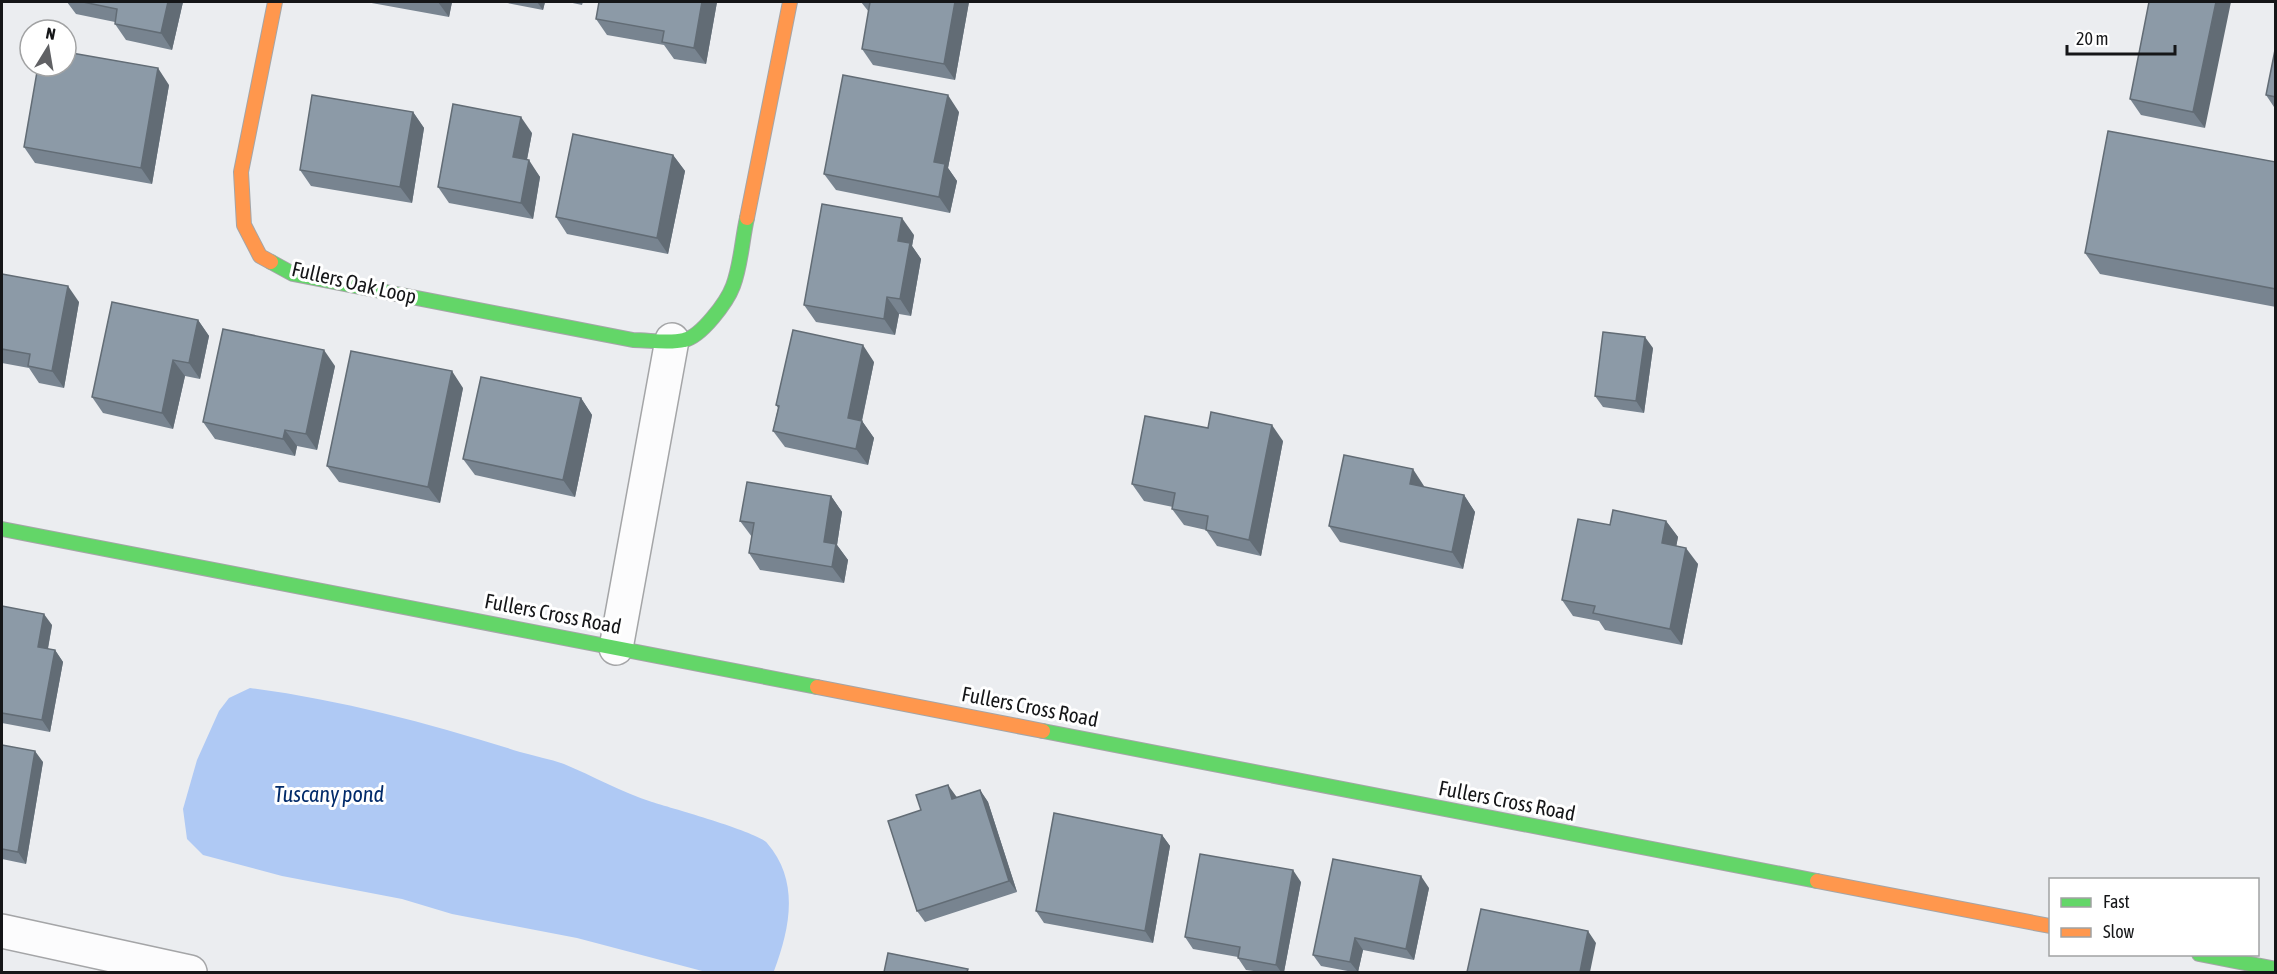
<svg xmlns="http://www.w3.org/2000/svg" width="2277" height="974" font-family="'Asap Condensed',sans-serif">
  <style>
    .water { fill: #afc9f4 }
    .lines { fill: none; stroke-linecap: round; stroke-linejoin: round }
    .street-casing { stroke: #a4a5a7; stroke-width: 36 }
    .fast-casing { stroke: #a4a5a7; stroke-width: 16 }
    .slow-casing { stroke: #a4a5a7; stroke-width: 16 }
    .street { stroke: #fcfcfd; stroke-width: 33 }
    .fast { stroke: #63d668; stroke-width: 14 }
    .slow { stroke: #ff974d; stroke-width: 14 }
    .wall { fill: #788490 }
    .shaded-wall { fill: #626c75 }
    .building { fill: #8c9aa7; stroke: #626c75; stroke-width: 1.5 }
    .labels { text-anchor: middle; stroke-width: 6; stroke-linejoin: round; paint-order: stroke }
    .street-label { font-size: 21px; fill: #151618; stroke: #fff }
    .water-label { font-size: 22px; font-style: italic; fill: #022b6a; stroke: #fff }
  </style>
  <rect width="100%" height="100%" fill="#ebedf0"/>
  <path class="water" d="M250 688C342 700 432 724 520 752 534 756 550 759 564 764 593 776 621 792 652 802 671 808 758 832 767 843 800 881 790 928 774 971L706 972 577 938 452 914 402 899 282 876 203 855 187 839 183 809 197 760 219 711 229 698Z"/>
  <g class="lines">
    <defs>
      <path id="street" d="M616 648 672 340
        M2 931 190 972"/>
      <path id="fast" d="M271 262 293 274 633 340C650 340 668 344 684 340 701 337 727 302 733 286 741 265 742 240 747 218
        M2 529 817 687
        M1043 731 1817 881
        M2199 954 2276 969"/>
      <path id="slow" d="M747 218 790 2
        M271 262 260 256 244 225 241 172 275 2
        M817 687 1043 731
        M1817 881 2050 926"/>
    </defs>
    <use href="#street" class="street-casing"/>
    <use href="#fast" class="fast-casing"/>
    <use href="#slow" class="slow-casing"/>
    <use href="#street" class="street"/>
    <use href="#fast" class="fast"/>
    <use href="#slow" class="slow"/>
  </g>
  <path class="wall" d="M67 2H183L172 50 126 40 115 24V22L76 14Z
    M366 2H452L449 17Z
    M502 2H545L543 10Z
    M568 2H583L582 5Z
    M717 2 706 64 674 59 664 45 607 35 596 19Z
    M861 2H969L955 80 873 65 862 49 869 12Z
    M2149 2 2205 128 2141 115 2130 99Z
    M2276 45V107H2274L2266 95Z
    M169 85 152 184 35 163 24 147Z
    M413 112 424 128 412 203 311 186 300 170Z
    M959 112 948 168 957 181 950 213 836 190 824 174Z
    M532 133 527 160 540 177 533 219 449 203 438 187Z
    M673 155 685 171 668 254 567 234 556 217Z
    M2276 162V307L2100 274 2085 253Z
    M914 235 912 246 921 259 911 316 899 314 895 335 816 322 804 305Z
    M2 274 79 302 64 388 39 383 29 368 2 363Z
    M198 320 209 336 200 379 185 376 173 429 103 413 92 397Z
    M1653 348 1644 413 1603 407 1595 396Z
    M874 362 862 421 874 438 868 465 785 447 773 431 778 408 776 405Z
    M335 366 317 450 297 446 295 456 215 439 203 422Z
    M463 388 440 503 339 482 327 466Z
    M581 398 592 415 575 497 475 475 463 459Z
    M1283 441 1261 556 1217 546 1206 530 1184 525 1172 509 1173 507 1144 501 1132 484Z
    M1424 486V487L1464 495 1475 512 1463 569 1340 542 1329 526Z
    M831 496 842 512 837 545 848 560 844 583 760 570 749 553 752 537 740 521Z
    M1666 521 1678 537 1676 546 1698 564 1682 645 1605 630 1599 621 1573 616 1562 600 1610 525Z
    M2 606 52 625 48 649 55 650 63 662 50 732 2 723Z
    M2 745 43 762 26 864 2 859Z
    M980 790 988 802 1017 892 925 922 917 911 921 810 956 796 957 797Z
    M1162 835 1170 846 1153 943 1044 923 1036 911Z
    M1301 882 1284 972H1261L1246 970 1238 958V957L1193 949 1185 937Z
    M1429 888 1414 960 1363 950 1358 972H1353L1321 966 1313 955Z"/>
  <path class="shaded-wall" d="M168 2H183L172 50 161 33Z
    M438 2H452L449 17Z
    M537 2H545L543 10Z
    M702 2H717L706 64 694 48Z
    M955 2H969L955 80 944 64Z
    M2216 2H2231L2205 128 2193 112Z
    M158 68 169 85 152 184 141 168Z
    M948 95 959 112 948 168 957 181 950 213 939 197 934 162Z
    M413 112 424 128 412 203 400 187Z
    M521 117 532 133 524 174 513 157Z
    M673 155 685 171 668 254 657 238Z
    M529 160 540 177 533 219 521 203Z
    M902 218 914 235 912 246 921 259 911 316 900 299 898 241Z
    M68 286 79 302 64 388 52 371Z
    M887 297 899 314 895 335 884 319Z
    M198 320 209 336 200 379 189 363Z
    M1645 337 1653 348 1644 413 1636 401Z
    M863 345 874 362 859 434 848 418Z
    M324 350 335 366 317 450 306 434Z
    M173 360 185 376 173 429 162 413Z
    M452 371 463 388 440 503 428 487Z
    M581 398 592 415 575 497 563 480Z
    M862 421 874 438 868 465 856 449Z
    M1272 425 1283 441 1261 556 1249 540Z
    M285 430 297 446 295 456 283 439Z
    M1413 469 1424 486 1421 501 1410 484Z
    M1464 495 1475 512 1463 569 1452 552Z
    M831 496 842 512 837 545 848 560 844 583 832 567 824 542Z
    M1666 521 1678 537 1674 559 1662 543Z
    M1686 548 1698 564 1682 645 1670 629Z
    M44 614 52 625 46 658 38 647Z
    M55 650 63 662 50 732 42 720Z
    M35 751 43 762 26 864 18 852Z
    M948 785 956 796 960 810 952 799Z
    M980 790 988 802 1017 892 1009 881Z
    M1162 835 1170 846 1153 943 1145 931Z
    M1293 870 1301 882 1284 972H1281L1276 965Z
    M1421 876 1429 888 1414 960 1406 949Z
    M1588 931 1596 943 1590 972H1580Z
    M1355 938 1363 950 1358 972 1350 962Z"/>
  <path class="building" d="M83 2H168L161 33 115 24 117 9Z
    M599 2H702L694 48 662 42 664 31 596 19Z
    M870 2H955L944 64 862 49Z
    M2149 2H2216L2193 112 2130 99Z
    M2276 45V97L2266 95Z
    M66 52 158 68 141 168 24 147 38 66H66Z
    M843 75 948 95 934 162 945 164 939 197 824 174Z
    M312 95 413 112 400 187 300 170Z
    M453 104 521 117 513 157 529 160 521 203 438 187Z
    M2108 131 2276 162V289L2085 253Z
    M573 134 673 155 657 238 556 217Z
    M822 204 902 218 898 241 910 243 900 299 887 297 884 319 804 305Z
    M2 274 68 286 52 371 28 366 30 354 2 349Z
    M112 302 198 320 189 363 173 360 162 413 92 397Z
    M223 329 324 350 306 434 285 430 283 439 203 422Z
    M793 330 863 345 848 418 862 421 856 449 773 431 779 406 776 405Z
    M1603 332 1645 337 1636 401 1595 396Z
    M351 351 452 371 428 487 327 466Z
    M481 377 581 398 563 480 463 459Z
    M1211 412 1272 425 1249 540 1206 530 1208 516 1172 509 1175 493 1132 484 1145 416 1208 428Z
    M1344 455 1413 469 1410 484 1464 495 1452 552 1329 526Z
    M747 482 831 496 824 542 836 544 832 567 749 553 754 523 740 521Z
    M1613 510 1666 521 1662 543 1686 548 1670 629 1593 613 1595 606 1562 600 1578 519 1610 525Z
    M2 606 44 614 38 647 55 650 42 720 2 713Z
    M2 745 35 751 18 852 2 849Z
    M948 785 952 799 980 790 1009 881 917 911 888 821 921 810 916 795Z
    M1054 813 1162 835 1145 931 1036 911Z
    M1200 854 1293 870 1276 965 1238 958 1240 947 1185 937Z
    M1333 859 1421 876 1406 949 1355 938 1350 962 1313 955Z
    M1481 909 1588 931 1580 972H1467Z
    M888 953 968 969 967 972H884Z"/>
  <g class="labels">
    <g class="street-label">
      <text transform="translate(354 283) rotate(13)" y="7">Fullers Oak Loop</text>
      <text transform="translate(553 614) rotate(11)" y="7">Fullers Cross Road</text>
      <text transform="translate(1030 707) rotate(11)" y="7">Fullers Cross Road</text>
      <text transform="translate(1507 801) rotate(11)" y="7">Fullers Cross Road</text>
    </g>
    <g class="water-label">
      <text x="329" y="802">Tuscany pond</text>
    </g>
  </g>
  <rect width="2277" height="974" fill="none" stroke="#151618" stroke-width="6"/>
  <rect x="2049" y="878" width="210" height="78" fill="#ffffff" stroke="#a1a2a3" stroke-width="1.5"/>
  <rect x="2061" y="898" width="30" height="9" fill="#63d668" stroke="#a1a2a3" stroke-width="1.5"/>
  <text x="2103" y="908" font-size="18" fill="#151618">Fast</text>
  <rect x="2061" y="928" width="30" height="9" fill="#ff974d" stroke="#a1a2a3" stroke-width="1.5"/>
  <text x="2103" y="938" font-size="18" fill="#151618">Slow</text>
  <g transform="translate(48 48) rotate(11)"><circle r="28" fill="#ffffff" stroke="#a1a2a3" stroke-width="1.5"/>
  <path d="M0-4.5L10 22L0 15L-10 22Z" fill="#606164"/>
  <text y="-9" font-size="16" font-weight="bold" text-anchor="middle" fill="#151618">N</text>
  </g>
  <path d="M2067 45v9h108v-9" fill="none" stroke="#151618" stroke-width="3"/>
  <text x="2076" y="45" font-size="18" fill="#151618" stroke="#ffffff" stroke-width="4.5" paint-order="stroke">20 m</text>
</svg>
